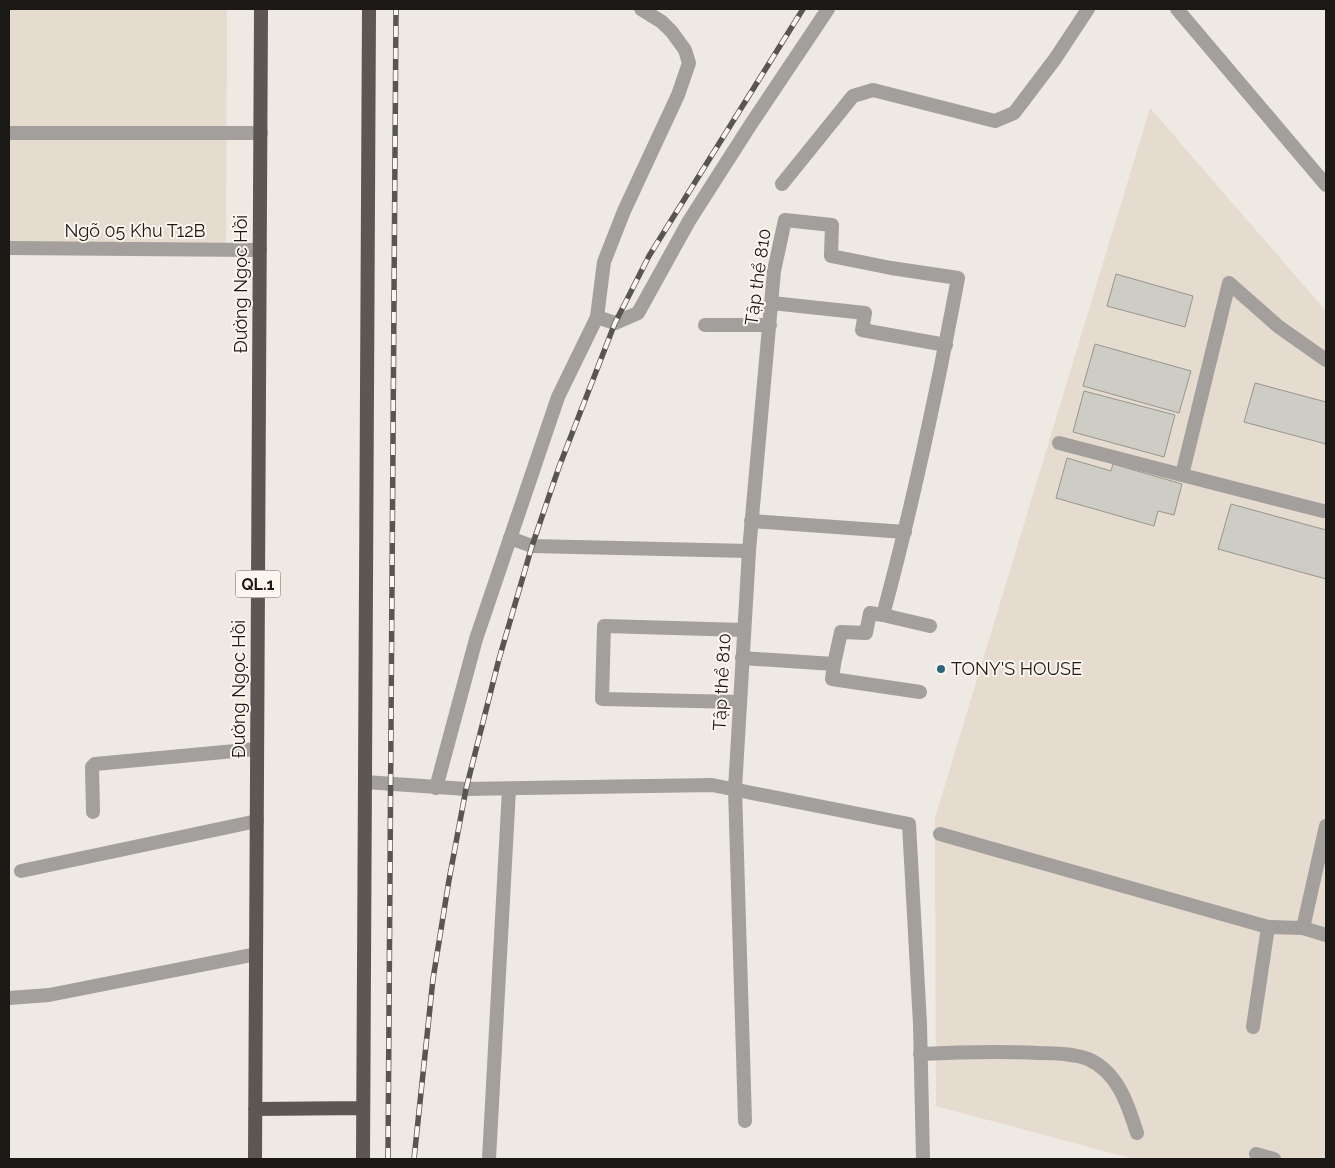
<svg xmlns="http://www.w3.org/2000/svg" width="1335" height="1168" font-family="Raleway,sans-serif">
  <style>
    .built { fill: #e5dbce }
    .building { fill: #cdcdc5; stroke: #96958e }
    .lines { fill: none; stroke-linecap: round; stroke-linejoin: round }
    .service { stroke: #a29f9d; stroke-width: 14 }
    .minor { stroke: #a29f9d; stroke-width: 14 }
    .tertiary { stroke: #a29f9d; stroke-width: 14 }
    .trunk { stroke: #5e5654; stroke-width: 14 }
    .rail-casing { stroke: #595652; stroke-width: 5.5 }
    .rail { stroke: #fcf6ef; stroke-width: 4; stroke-dasharray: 11; stroke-linecap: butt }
    .poi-dot { fill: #2c657e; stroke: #fcf6ef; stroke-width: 2 }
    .labels { text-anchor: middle; stroke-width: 4; stroke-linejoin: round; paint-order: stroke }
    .shield { fill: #fcf6ef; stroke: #5e5b57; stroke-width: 1 }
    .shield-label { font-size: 16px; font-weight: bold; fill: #1b1916 }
    .street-label { font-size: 18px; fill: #1b1916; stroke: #fcf6ef }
    .poi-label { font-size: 18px; fill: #1b1916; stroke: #fcf6ef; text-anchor: start }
  </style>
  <rect width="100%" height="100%" fill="#eee9e2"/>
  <path class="built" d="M9 9H227L226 243 9 246Z
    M1150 108 1326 311V1159H1134L936 1106 935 818Z"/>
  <path class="building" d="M1116 274 1193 296 1185 327 1107 306Z
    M1095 344 1191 371 1179 413 1083 386Z
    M1255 383 1326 402V444L1244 422Z
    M1084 391 1175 415 1164 457 1073 432Z
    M1067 458 1111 471 1113 464 1182 484 1174 515 1158 511 1154 526 1056 498Z
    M1231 504 1326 530V579L1218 549Z"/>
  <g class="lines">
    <path class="service" d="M9 133H261
      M9 248 260 250
      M772 303 865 313 862 330 946 345
      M597 317 604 262 624 211 678 95 689 63 685 50 672 32 662 22 641 9
      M1059 443 1182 475
      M1323 511 1182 475 1229 283 1279 327 1326 360
      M751 521 905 532
      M510 538 532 546 749 551
      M742 658 834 664 832 679 920 692
      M834 664 841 632 866 633 870 613 883 615
      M740 702 602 699 604 626 744 630
      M940 834 1268 927 1303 928 1326 935
      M1303 928 1326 826
      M1253 1027 1268 927
      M920 1054C960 1052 999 1051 1039 1053 1053 1053 1075 1054 1088 1059 1118 1072 1128 1105 1137 1133
      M1256 1154 1274 1159
      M489 1159 509 789"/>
    <path class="minor" d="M782 184 853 96 873 90 995 121 1014 113 1055 59 1088 9
      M705 325H770
      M365 782 466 789 712 785 909 824 920 1024 923 1159
      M436 788 476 639 558 397 597 317 615 323 638 313 689 221 751 124 828 9
      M93 812 92 767 95 764 257 749
      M21 871 257 821
      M9 998 49 995 256 954
      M745 1121 735 789 749 551 774 271 785 220 832 225 831 256 891 268 958 278C937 391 913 504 883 615L930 626"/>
    <path class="tertiary" d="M1177 9 1326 185"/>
    <path class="trunk" d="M255 1109 363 1108
      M255 1159 261 9
      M363 1159 369 9"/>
    <defs>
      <path id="rail" d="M388 1159 396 9
        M414 1159 433 979 449 880 466 789 499 659 532 546 559 467 615 323 649 256 803 9"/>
    </defs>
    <use href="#rail" class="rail-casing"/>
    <use href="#rail" class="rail"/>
  </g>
  <circle class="poi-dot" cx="941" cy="669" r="5"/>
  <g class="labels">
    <rect class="shield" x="235.5" y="570.5" width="45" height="27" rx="4"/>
    <g class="shield-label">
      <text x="258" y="590">QL.1</text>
    </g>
    <g class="street-label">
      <text x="135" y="237">Ngõ 05 Khu T12B</text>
      <text transform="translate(758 277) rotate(-82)" y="6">Tập thể 810</text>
      <text transform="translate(241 284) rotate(-90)" y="6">Đường Ngọc Hồi</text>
      <text transform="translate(722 682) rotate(-87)" y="6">Tập thể 810</text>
      <text transform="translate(239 689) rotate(-90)" y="6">Đường Ngọc Hồi</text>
    </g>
    <g class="poi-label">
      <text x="951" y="675">TONY'S HOUSE</text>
    </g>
  </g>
  <rect width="1335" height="1168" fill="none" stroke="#1b1916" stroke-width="20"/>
</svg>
